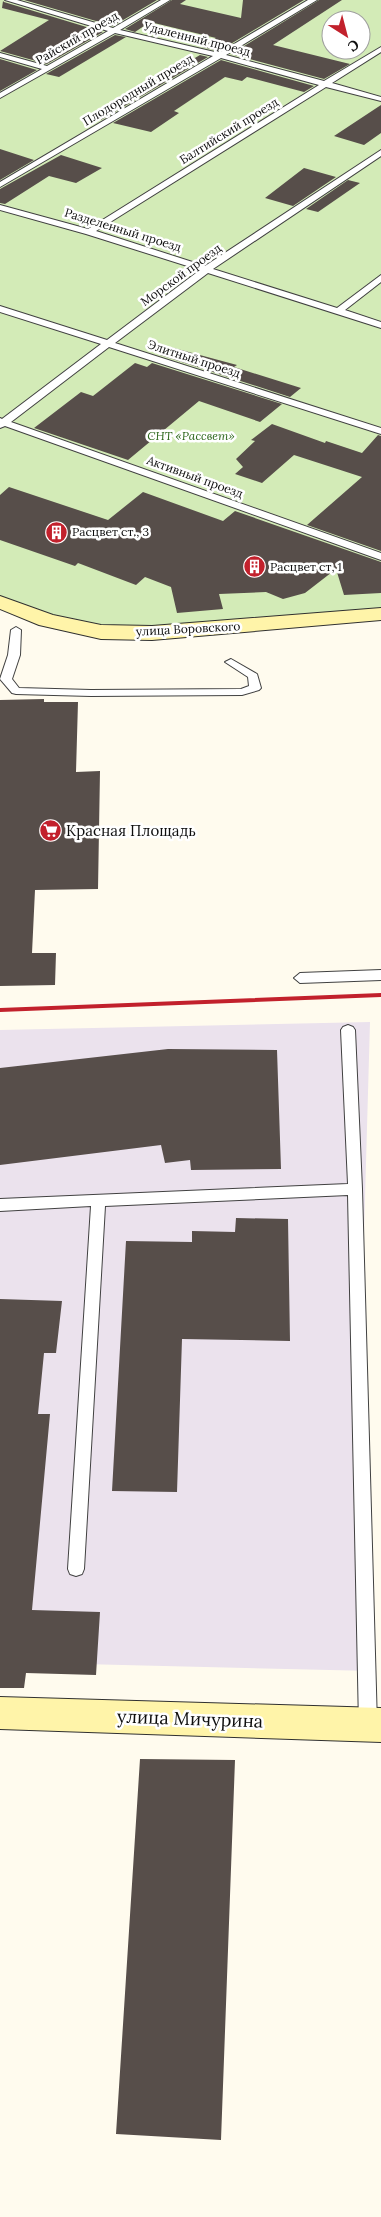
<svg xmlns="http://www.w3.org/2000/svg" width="381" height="2217" font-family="Lora,serif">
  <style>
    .industrial { fill: #ebe2ed }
    .green { fill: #d3ebb7; fill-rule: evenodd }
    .building { fill: #574e4a }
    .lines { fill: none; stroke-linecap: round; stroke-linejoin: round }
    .lane-casing { stroke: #414141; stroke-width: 2 }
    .secondary-casing { stroke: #303030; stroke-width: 2 }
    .lane { fill: #fff; fill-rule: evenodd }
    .secondary { fill: #fff4a9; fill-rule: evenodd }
    .rail { stroke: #c2212c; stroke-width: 4 }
    .labels { text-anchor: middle; stroke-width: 5; stroke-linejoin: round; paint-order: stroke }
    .far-street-label { font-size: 12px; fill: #0e0e0e; stroke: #fff }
    .far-park-label { font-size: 12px; font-style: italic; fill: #2d671c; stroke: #fff }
    .far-poi-label { font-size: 12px; fill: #0e0e0e; stroke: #fff; text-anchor: start }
    .poi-label { font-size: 15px; fill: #0e0e0e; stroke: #fff; text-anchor: start }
    .near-street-label { font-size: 18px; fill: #0e0e0e; stroke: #fff }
  </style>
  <rect width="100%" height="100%" fill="#fffbee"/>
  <path class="industrial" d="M370 1022 363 1269 373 1671 0 1662V1030Z"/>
  <path class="green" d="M0 0H381V614L101 632 0 602ZM331 20H361V50H331Z"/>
  <path class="building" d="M24 0H157L113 26Z
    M172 0H186L180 4 241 18 243 0H304L219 51 202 47 216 38 150 22 135 32 125 29Z
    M319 0H342L273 45 350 64 324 79 231 54Z
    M3 1 4 2 103 32 47 64 0 51 49 20 2 8Z
    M115 35 126 37 59 77 46 74Z
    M200 55 208 57 101 120 92 117 138 88 142 89Z
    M0 59 37 70 0 91Z
    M221 60 314 86 304 92 247 77 242 81 225 77 174 111 179 113 151 132 113 123Z
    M381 105V133L364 145 334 136Z
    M0 149 34 160 0 180Z
    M61 155 102 168 76 183 49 176 5 204 0 203V189Z
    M304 168 336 177 293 206 265 198Z
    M348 180 360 183 318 212 306 209Z
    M170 347 237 365 234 367 301 388 290 397 160 355Z
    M135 363 147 367 152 363 282 404 260 422 199 401 128 460 34 428 81 392 93 396Z
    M272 424 325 443 326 441 362 453 378 435 381 436V551L307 525 362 477 294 455 262 483 235 474 243 467 236 459 255 441 251 440Z
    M9 487 108 520 143 492 223 521 235 511 381 562V593L344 595 336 569 305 593 283 599 266 592 219 594 223 609 177 613 171 587 145 577 136 585 78 563 75 566 0 540V495Z
    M44 699V702H78L76 772 100 771 98 889 35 890 32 953H56L55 985 0 986V700Z
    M168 1049 277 1050 281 1169 191 1170 190 1160 165 1163 161 1145 0 1165V1068Z
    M236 1218 288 1219 290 1341 182 1339 177 1492 112 1491 126 1241 192 1242V1231L235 1232Z
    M0 1299 62 1301 56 1353H44L38 1414H50L32 1610 100 1612 96 1675 26 1673 24 1688H0Z
    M140 1759 235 1760 221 2140 116 2134Z"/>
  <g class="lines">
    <defs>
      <path id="lane" d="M5 0H17L113 28 161 0H170L120 30 219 53 308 0H317L226 55 324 81 381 47V52L332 83 381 97V101L326 87 96 231 205 266 381 150V156L213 269 337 308 381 275V282L345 310 381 322V328L208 273 115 343 381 428V434L109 347 11 422 381 553V560L5 426 0 428V418L2 419 101 344 0 312V306L107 340 200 270 86 234 0 210V205L88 229 319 85 221 58 0 187V182L213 56 115 33 0 98V93L42 69 0 57V53L47 66 108 31Z
        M16 627 21 630 20 655 12 679 19 688 91 690 241 689 249 686 248 677 225 662 231 659 257 674 261 688 259 690 242 695 91 696 16 694 12 693 0 679 8 655 11 630Z
        M381 970V980L300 983 294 978 300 973Z
        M348 1025 353 1027 355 1030 362 1189 377 1725 374 1731 368 1733 362 1731 359 1725 348 1195 105 1206 84 1569 82 1574 76 1576 70 1574 68 1569 91 1206 0 1211V1199L348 1184 341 1030 343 1027Z"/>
      <path id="secondary" d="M0 596 53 615 101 625 152 626 381 608V620L152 640 101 639 39 625 0 609Z
        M0 1697 381 1708V1742L0 1729Z"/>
    </defs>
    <use href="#lane" class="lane-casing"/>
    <use href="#secondary" class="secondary-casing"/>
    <use href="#lane" class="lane"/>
    <use href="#secondary" class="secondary"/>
    <path class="rail" d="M0 1010 381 995"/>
  </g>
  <defs>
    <symbol id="building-disc" viewBox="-11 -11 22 22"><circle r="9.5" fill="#c2212c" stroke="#fff"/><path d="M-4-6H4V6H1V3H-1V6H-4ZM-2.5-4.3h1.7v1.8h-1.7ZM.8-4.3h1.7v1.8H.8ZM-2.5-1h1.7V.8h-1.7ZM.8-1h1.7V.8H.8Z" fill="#fff"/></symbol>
    <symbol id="supermarket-disc" viewBox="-11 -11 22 22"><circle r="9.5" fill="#c2212c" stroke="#fff"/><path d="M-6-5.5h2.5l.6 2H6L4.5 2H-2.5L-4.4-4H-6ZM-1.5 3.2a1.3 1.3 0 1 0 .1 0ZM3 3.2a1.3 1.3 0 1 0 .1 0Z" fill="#fff"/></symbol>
  </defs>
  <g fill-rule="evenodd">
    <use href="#building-disc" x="44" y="520" width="25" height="25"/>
    <use href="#building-disc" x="242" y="554" width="25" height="25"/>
    <use href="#supermarket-disc" x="38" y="818" width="25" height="25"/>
  </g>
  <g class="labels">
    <g class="far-street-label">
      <text transform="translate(77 38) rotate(-30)" y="4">Райский проезд</text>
      <text transform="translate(197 39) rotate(14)" y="4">Удаленный проезд</text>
      <text transform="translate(138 90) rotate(-31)" y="4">Плодородный проезд</text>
      <text transform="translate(229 131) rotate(-32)" y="4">Балтийский проезд</text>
      <text transform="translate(123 230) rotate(17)" y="4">Разделенный проезд</text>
      <text transform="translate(181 275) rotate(-36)" y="4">Морской проезд</text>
      <text transform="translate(194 359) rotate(18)" y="4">Элитный проезд</text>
      <text transform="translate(195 477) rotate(20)" y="4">Активный проезд</text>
      <text transform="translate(188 629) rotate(-3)" y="4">улица Воровского</text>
    </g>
    <g class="far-park-label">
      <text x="191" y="440">СНТ «Рассвет»</text>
    </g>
    <g class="far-poi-label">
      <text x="72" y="536">Расцвет ст., 3</text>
      <text x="270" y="571">Расцвет ст, 1</text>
    </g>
    <g class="poi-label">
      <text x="66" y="836">Красная Площадь</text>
    </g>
    <g class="near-street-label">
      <text transform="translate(190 1719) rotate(2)" y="6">улица Мичурина</text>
    </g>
  </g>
  <g transform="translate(346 35) rotate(144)"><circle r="24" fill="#ffffff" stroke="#9f9f9f"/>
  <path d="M0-4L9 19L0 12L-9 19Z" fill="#c2212c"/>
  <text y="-8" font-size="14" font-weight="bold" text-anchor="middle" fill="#0e0e0e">С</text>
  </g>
</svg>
